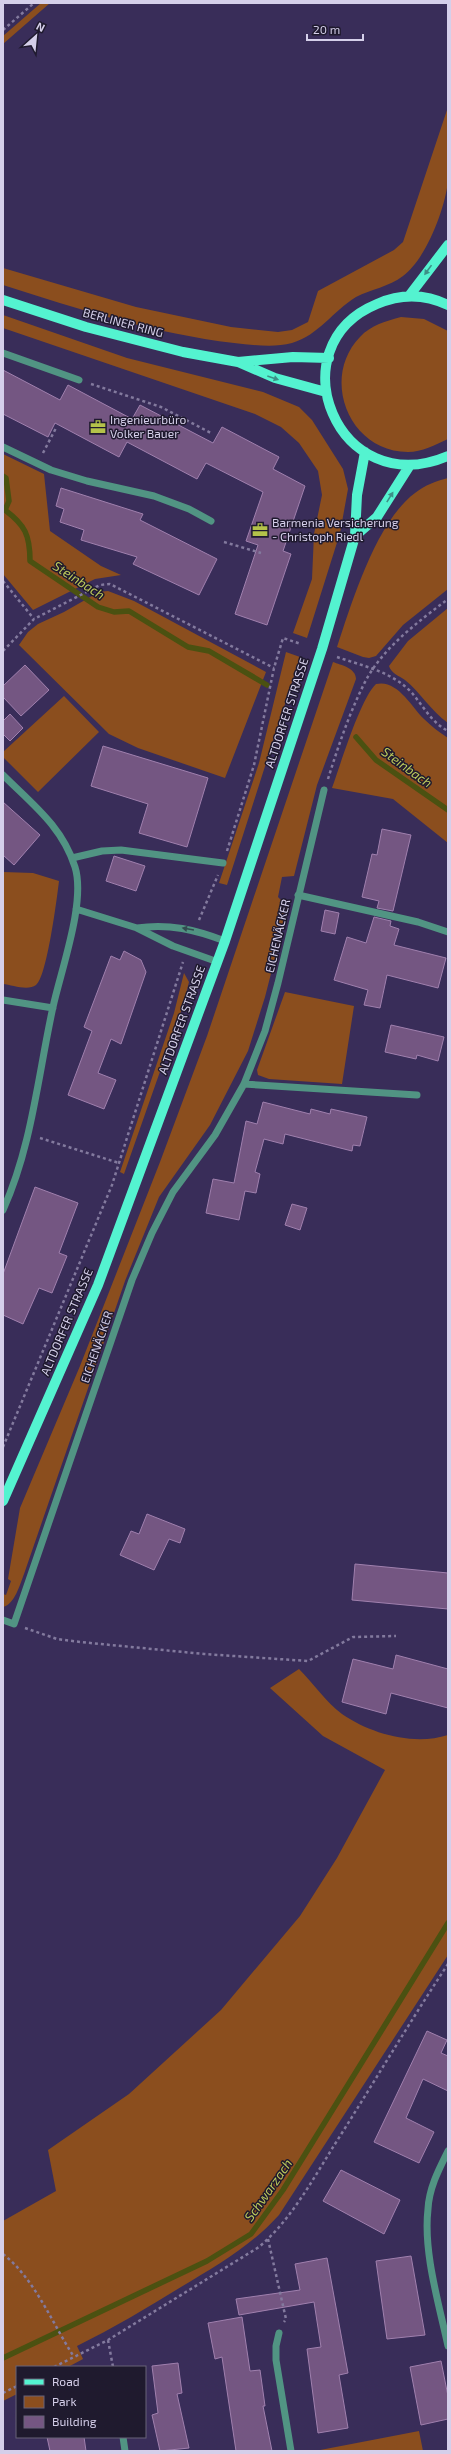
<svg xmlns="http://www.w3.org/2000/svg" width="451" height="2454" font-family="'Exo 2',sans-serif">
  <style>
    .green { fill: #8b4e1e }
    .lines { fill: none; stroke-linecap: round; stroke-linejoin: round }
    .stream { stroke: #4b5111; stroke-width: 5.5 }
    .building { fill: #745682; stroke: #a080ae }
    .path { stroke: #837a9e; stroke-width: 2.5; stroke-dasharray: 3 3; stroke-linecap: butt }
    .minor { stroke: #519483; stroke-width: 7 }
    .major { stroke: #54f3d0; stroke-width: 10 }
    .oneway { fill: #3c9187 }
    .oneway2 { fill: #334b50 }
    .labels { text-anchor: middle; stroke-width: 3; stroke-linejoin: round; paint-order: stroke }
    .street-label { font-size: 12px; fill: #d5cfea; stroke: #1f1a2e }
    .poi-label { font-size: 12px; fill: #d5cfea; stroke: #1f1a2e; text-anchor: start }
    .water-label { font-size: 13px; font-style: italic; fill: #bdca5c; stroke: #1f1a2e }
  </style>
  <rect width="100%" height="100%" fill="#392d59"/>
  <path class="green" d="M41 3H50L3 44V36Z
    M448 107C448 131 451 157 448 181 445 209 426 259 403 276 389 287 371 289 356 297 333 311 319 335 292 343 274 348 253 345 234 343 156 334 78 309 3 285V268L136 307 231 327 278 332 292 330 308 322 318 291 394 250 403 242Z
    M3 315 127 358 263 392 299 407 312 420 343 469 348 489 340 533 307 638 293 633 312 579 314 534 322 495 318 471 299 443 281 427 255 414 3 328Z
    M401 317 424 319 448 331V439C435 445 422 452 408 452 349 452 320 378 360 337 371 325 386 321 401 317Z
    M3 454 44 474 50 531 101 566 121 575 95 579 33 610 3 574Z
    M448 478V589L403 625 376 656 369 658 363 657 337 647C352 602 376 522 415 493 425 485 436 481 448 478Z
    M108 591 134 601 266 672 225 778 138 748 109 734 19 645 28 632 38 624 64 612 99 592Z
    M448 608V723C431 711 421 693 405 680 399 676 391 673 389 666L408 641Z
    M286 652 300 657 227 885 219 883 259 763Z
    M333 662C341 665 356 668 356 679L317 785 294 876 282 877 278 897 288 907 265 997 248 1051 210 1125 159 1197 125 1281 24 1574C20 1584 15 1604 3 1607V1594L6 1595 11 1581 8 1579 20 1508 80 1366 160 1162 207 1036Z
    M376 684C397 679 411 706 424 719 431 726 439 732 448 738V843L393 799 332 788C340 766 360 699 376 684Z
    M64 696 99 732 38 792 3 757V752Z
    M3 872 33 873 59 881C57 898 47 977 36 985 28 991 12 985 3 984Z
    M184 973 189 982 182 1009 124 1174 120 1172 174 1013Z
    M285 992 354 1006 342 1084 269 1079 258 1075 257 1070Z
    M299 1669C313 1683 326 1702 342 1714 371 1734 414 1746 448 1735V1955L279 2215C251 2246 216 2266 181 2287 147 2308 113 2328 77 2346L83 2359 68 2367H17V2394L3 2401V2221L56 2191 48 2150 129 2094 221 2010 300 1916 337 1858 385 1770 323 1736 270 1688Z
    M419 2431 423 2451H315Z"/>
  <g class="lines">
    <path class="stream" d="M3 476 6 478 9 501 5 510C25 525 30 535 30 561L98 607 114 612 129 611 188 647 209 651 267 685
      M356 737 376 760 448 810
      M3 2358 207 2261 251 2234 283 2190 448 1923"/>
  </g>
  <path class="building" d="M3 370 60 400 68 385 132 419 140 405 213 443 222 427 279 457 273 469 305 486 283 551 291 554 267 625 235 614 258 545 246 541 263 492 206 463 197 479 127 442 119 457 55 423 48 437 3 414Z
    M61 488 143 514 140 520 217 559 199 595 133 564 137 557 81 540 84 530 60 522 64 509 56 506Z
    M25 665 49 690 21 716 3 697V686Z
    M10 714 23 728 10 741 3 734V721Z
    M103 746 208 778 187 847 139 833 148 804 91 786Z
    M3 802 40 835 14 865 3 855Z
    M382 829 411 835 393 911 377 908 379 901 362 897 372 854 377 855Z
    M114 856 145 866 136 891 106 881Z
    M325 910 339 913 335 934 321 931Z
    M374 917 391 921 390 926 399 929 394 945 446 958 438 988 387 975 380 1008 364 1005 368 990 334 980 347 937 366 943Z
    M124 951 141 960 146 972 121 1044 111 1039 98 1073 116 1080 104 1109 68 1095 92 1031 84 1027 111 956 120 960Z
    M391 1025 444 1037 438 1061 417 1055 416 1059 385 1052Z
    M263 1102 310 1114 311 1109 330 1114 331 1109 367 1117 360 1146 353 1145 352 1151 285 1134 283 1144 264 1139 255 1172 260 1174 256 1193 245 1191 239 1220 206 1213 213 1179 234 1183 246 1121 257 1124Z
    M35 1187 78 1203 59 1253 67 1256 52 1293 39 1288 23 1324 3 1315V1274Z
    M292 1204 307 1208 300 1230 285 1225Z
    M147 1514 185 1529 180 1543 169 1539 154 1570 120 1555 131 1531 139 1534Z
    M355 1564 448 1573V1609L352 1600Z
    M396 1655 448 1669V1708L391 1693 386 1714 342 1702 353 1659 393 1669Z
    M427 2031 447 2040 441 2053 448 2056V2091L423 2079 406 2118 434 2132 419 2163 374 2142Z
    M341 2170 400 2200 384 2234 323 2201Z
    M411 2256 425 2335 387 2339 376 2261Z
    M327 2258 348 2373 339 2375 348 2428 318 2433 307 2349 321 2347 314 2302 239 2315 236 2299 300 2290 295 2264Z
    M242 2317 250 2371 260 2370 265 2406H263L272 2451H236L222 2357 215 2359 208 2323Z
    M441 2361 448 2396V2419L421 2425 410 2367Z
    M178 2363 182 2393 177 2394 189 2448 160 2451 152 2415 158 2413 152 2366Z
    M47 2437H84L86 2451H50Z"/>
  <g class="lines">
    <path class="path" d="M3 30 34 3
      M91 384 161 407 211 433
      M43 453 56 428
      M224 542 261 553
      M3 581 34 619
      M3 651 34 619 100 585 110 584 274 668
      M337 657C363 666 393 672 412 693 424 707 431 722 448 731
      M328 779C338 747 349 714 364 684 381 649 418 622 448 599
      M227 851 254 765 274 668 283 638 301 644
      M199 920 218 875
      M40 1138 119 1163
      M3 1447 112 1185 183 962
      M25 1628 57 1639 80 1642 204 1654 308 1661 353 1637 396 1636
      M268 2239 286 2319 284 2322
      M3 2254C35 2279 52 2323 74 2357
      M108 2340 113 2367
      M54 2367 108 2340 259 2247C291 2220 313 2179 335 2144 373 2084 409 2023 448 1964
      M3 2393 17 2386"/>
    <path class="minor" d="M3 353 79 380
      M3 447 51 470 87 481 154 496 189 509 211 521
      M3 775C32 804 62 826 75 867 86 902 61 970 53 1007 38 1075 32 1146 3 1210
      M72 858 102 851 121 850 223 863
      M298 895 418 922 448 932
      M76 909 137 928 173 946 218 962
      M137 928C169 923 196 930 225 941
      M3 1000 53 1008
      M244 1084 417 1095
      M3 1620 14 1624 132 1280 152 1233 173 1192 215 1135 244 1084 265 1031 278 983 324 790
      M448 2151C439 2169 429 2188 428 2209 423 2252 439 2304 448 2346
      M279 2333 276 2346V2360L291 2451
      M123 2437 125 2451"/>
    <path class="major" d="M409 296 448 245
      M3 300 86 327 183 352 238 362 275 378 326 392
      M448 305C425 294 400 294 377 304 275 346 337 503 448 456
      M238 362 293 357 329 358
      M355 536 377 517 410 465
      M3 1501 98 1285 225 941 322 649 355 536 357 495 365 452"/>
  </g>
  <defs><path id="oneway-solid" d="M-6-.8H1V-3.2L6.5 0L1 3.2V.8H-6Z"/></defs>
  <g class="oneway">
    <use href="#oneway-solid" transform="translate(428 270) rotate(126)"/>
    <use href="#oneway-solid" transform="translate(273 378) rotate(19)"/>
    <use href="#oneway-solid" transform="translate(390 497) rotate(-58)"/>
  </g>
  <use class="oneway2" href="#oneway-solid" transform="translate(188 929) rotate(-170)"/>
  <defs>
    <symbol id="office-bare" viewBox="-9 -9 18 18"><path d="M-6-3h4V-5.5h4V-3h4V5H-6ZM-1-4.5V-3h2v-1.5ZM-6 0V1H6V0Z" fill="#b4c24a" stroke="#1f1a2e" stroke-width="2.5" paint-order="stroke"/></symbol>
  </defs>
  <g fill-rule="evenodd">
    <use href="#office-bare" x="87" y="416" width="22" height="22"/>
    <use href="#office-bare" x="249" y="519" width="22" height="22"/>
  </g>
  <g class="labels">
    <g class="street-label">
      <text transform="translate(123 323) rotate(15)" y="4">BERLINER RING</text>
      <text transform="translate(287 713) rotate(-72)" y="4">ALTDORFER STRASSE</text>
      <text transform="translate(278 936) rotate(-77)" y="4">EICHENÄCKER</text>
      <text transform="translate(182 1020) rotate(-70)" y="4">ALTDORFER STRASSE</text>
      <text transform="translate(67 1322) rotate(-67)" y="4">ALTDORFER STRASSE</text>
      <text transform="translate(97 1347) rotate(-71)" y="4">EICHENÄCKER</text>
    </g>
    <g class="poi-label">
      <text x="110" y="424">Ingenieurbüro<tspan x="110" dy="14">Volker Bauer</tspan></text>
      <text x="272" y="527">Barmenia Versicherung<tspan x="272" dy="14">- Christoph Riedl</tspan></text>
    </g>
    <g class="water-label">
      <text transform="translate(79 580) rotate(33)" y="5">Steinbach</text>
      <text transform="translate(407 767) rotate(36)" y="5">Steinbach</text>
      <text transform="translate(268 2190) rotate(-55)" y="5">Schwarzach</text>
    </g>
  </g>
  <rect width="451" height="2454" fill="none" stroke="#d5cfea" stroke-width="8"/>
  <rect x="16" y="2366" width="130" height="72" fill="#1f1a2e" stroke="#686279"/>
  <rect x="24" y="2379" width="20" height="6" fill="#54f3d0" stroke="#686279"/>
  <text x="52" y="2386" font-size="12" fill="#d5cfea">Road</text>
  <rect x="24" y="2396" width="20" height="12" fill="#8b4e1e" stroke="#686279"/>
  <text x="52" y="2406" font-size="12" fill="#d5cfea">Park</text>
  <rect x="24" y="2416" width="20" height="12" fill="#745682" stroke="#686279"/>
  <text x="52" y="2426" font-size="12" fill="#d5cfea">Building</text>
  <g transform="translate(36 36) rotate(27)" stroke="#1f1a2e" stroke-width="3" paint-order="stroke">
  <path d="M0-3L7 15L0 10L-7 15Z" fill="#d5cfea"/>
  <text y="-6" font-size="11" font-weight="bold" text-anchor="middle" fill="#d5cfea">N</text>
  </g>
  <path d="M307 34v6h56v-6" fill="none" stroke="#d5cfea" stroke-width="2"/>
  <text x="313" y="34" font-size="12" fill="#d5cfea" stroke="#1f1a2e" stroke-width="3" paint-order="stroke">20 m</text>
</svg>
